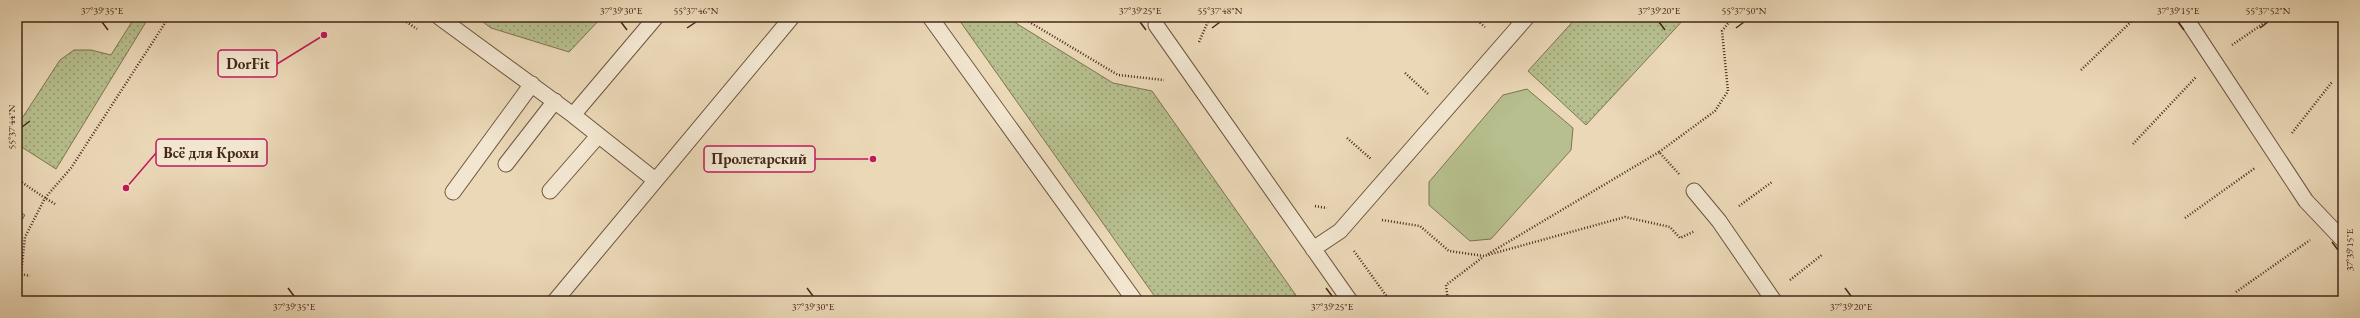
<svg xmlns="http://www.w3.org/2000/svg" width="2360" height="318" font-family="'EB Garamond',serif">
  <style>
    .grass { fill: url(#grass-dots); stroke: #7e7453 }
    .garden { fill: #b7bf8e; stroke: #7e7453 }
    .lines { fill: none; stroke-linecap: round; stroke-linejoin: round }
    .service-casing { stroke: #6e5440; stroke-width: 17 }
    .path { stroke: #442818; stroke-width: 2.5; stroke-dasharray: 1 2; stroke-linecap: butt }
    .service { stroke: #f2e6d0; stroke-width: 15 }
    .ticks { fill: none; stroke: #442818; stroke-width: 1.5 }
    .leader { fill: none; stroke: #c2185b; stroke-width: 1.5 }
    .callout-dot { fill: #c2185b; stroke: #f2e6d0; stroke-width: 1.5 }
    .callout { fill: #f2e6d0; stroke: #c2185b; stroke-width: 1.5 }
    .callout-label { font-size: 15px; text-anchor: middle; font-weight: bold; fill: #442818 }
    .neatline { fill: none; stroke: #442818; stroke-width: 1.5 }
    .ticks-label { font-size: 10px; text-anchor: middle; fill: #442818 }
  </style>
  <defs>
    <pattern id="grass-dots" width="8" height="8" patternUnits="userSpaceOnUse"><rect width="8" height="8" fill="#b7bf8e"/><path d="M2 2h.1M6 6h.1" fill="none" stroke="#969b73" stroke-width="1.8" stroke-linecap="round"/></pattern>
  </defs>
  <rect width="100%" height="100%" fill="#ebd8b7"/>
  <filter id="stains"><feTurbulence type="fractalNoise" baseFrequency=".005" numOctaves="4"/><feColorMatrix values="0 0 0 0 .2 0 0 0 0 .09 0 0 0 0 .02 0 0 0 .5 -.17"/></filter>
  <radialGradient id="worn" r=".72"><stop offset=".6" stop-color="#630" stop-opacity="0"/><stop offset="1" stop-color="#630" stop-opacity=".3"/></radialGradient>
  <path class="grass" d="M135 17H149L56 169 17 144V126L60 60 74 50H91L111 55Z
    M476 17H602L569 52 491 28Z
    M957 17H1006L1113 83 1152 91 1300 301H1158Z
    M1577 17H1686L1586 125 1528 71Z
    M17 210 25 215 17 228Z"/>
  <path class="garden" d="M1527 89 1573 128 1571 150 1491 239 1470 241 1429 205V182L1503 95Z"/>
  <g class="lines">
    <defs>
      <path id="service" d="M439 17 573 115 656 17
        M930 17 1135 301
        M2185 17 2306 201 2343 240
        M1156 25 1350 301
        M573 115 655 180
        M506 164 555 101
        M550 191 598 136
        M1694 191 1719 221 1774 301
        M453 192 532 84
        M1313 249 1340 231 1527 17
        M555 301 792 17"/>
    </defs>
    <use href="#service" class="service-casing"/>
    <path class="path" d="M399 17 417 29
      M1021 17 1118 75 1164 80
      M1473 17 1485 27
      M1199 42 1210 17
      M2232 45 2273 17
      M2081 70 2136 17
      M1405 73 1428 94
      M2292 133 2332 82
      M1347 138 1371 159
      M2133 144 2196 77
      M1679 174 1659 152 1715 111 1728 91 1722 31 1733 17
      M17 179 45 198 25 237 21 274 17 280
      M55 204 45 198 71 168 169 17
      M1315 206 1327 208
      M1739 206 1772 182
      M2185 218 2255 168
      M1382 220 1420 226 1449 251 1484 256 1625 217 1670 227 1680 238 1695 231
      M1354 251 1390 301
      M1488 254 1659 152
      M21 274 30 276
      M1790 280 1823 254
      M2236 292 2310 240
      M1448 301 1446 285 1483 257"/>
    <use href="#service" class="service"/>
  </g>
  <path class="ticks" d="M102 22 108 30M621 22 627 30M1140 22 1146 30M1659 22 1665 30M2178 22 2184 30M687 28 696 22M1212 28 1220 22M1736 28 1744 22M2260 28 2268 22M22 127 30 121M2332 242 2338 250M288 288 294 296M807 288 813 296M1326 288 1332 296M1845 288 1851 296"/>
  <path class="leader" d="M324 35L277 64M126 188L156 153M873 159L815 159"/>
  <g class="callout-dot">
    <circle cx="324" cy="35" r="4"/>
    <circle cx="126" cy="188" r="4"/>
    <circle cx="873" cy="159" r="4"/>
  </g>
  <g class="callout">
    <rect x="218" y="50" width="59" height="27" rx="4"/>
    <rect x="156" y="139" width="111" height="27" rx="4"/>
    <rect x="704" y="146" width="111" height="26" rx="4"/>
  </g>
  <g class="callout-label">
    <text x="248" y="69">DorFit</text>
    <text x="211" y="158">Всё для Крохи</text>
    <text x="759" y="164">Пролетарский</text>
  </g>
  <rect width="2360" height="318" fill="none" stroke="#ebd8b7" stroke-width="44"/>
  <rect x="22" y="22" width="2316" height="274" class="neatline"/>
  <g class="ticks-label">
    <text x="102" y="14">37°39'35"E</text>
    <text x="621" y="14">37°39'30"E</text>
    <text x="696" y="14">55°37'46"N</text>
    <text x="1140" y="14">37°39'25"E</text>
    <text x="1220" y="14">55°37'48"N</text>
    <text x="1659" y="14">37°39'20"E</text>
    <text x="1744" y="14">55°37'50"N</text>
    <text x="2178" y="14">37°39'15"E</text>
    <text x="2268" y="14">55°37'52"N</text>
    <text transform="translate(11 127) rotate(-90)" y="4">55°37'44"N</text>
    <text transform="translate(2349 250) rotate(-90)" y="4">37°39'15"E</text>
    <text x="294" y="310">37°39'35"E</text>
    <text x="813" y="310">37°39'30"E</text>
    <text x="1332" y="310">37°39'25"E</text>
    <text x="1851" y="310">37°39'20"E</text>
  </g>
  <rect width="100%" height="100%" filter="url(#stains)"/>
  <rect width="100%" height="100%" fill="url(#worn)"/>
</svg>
